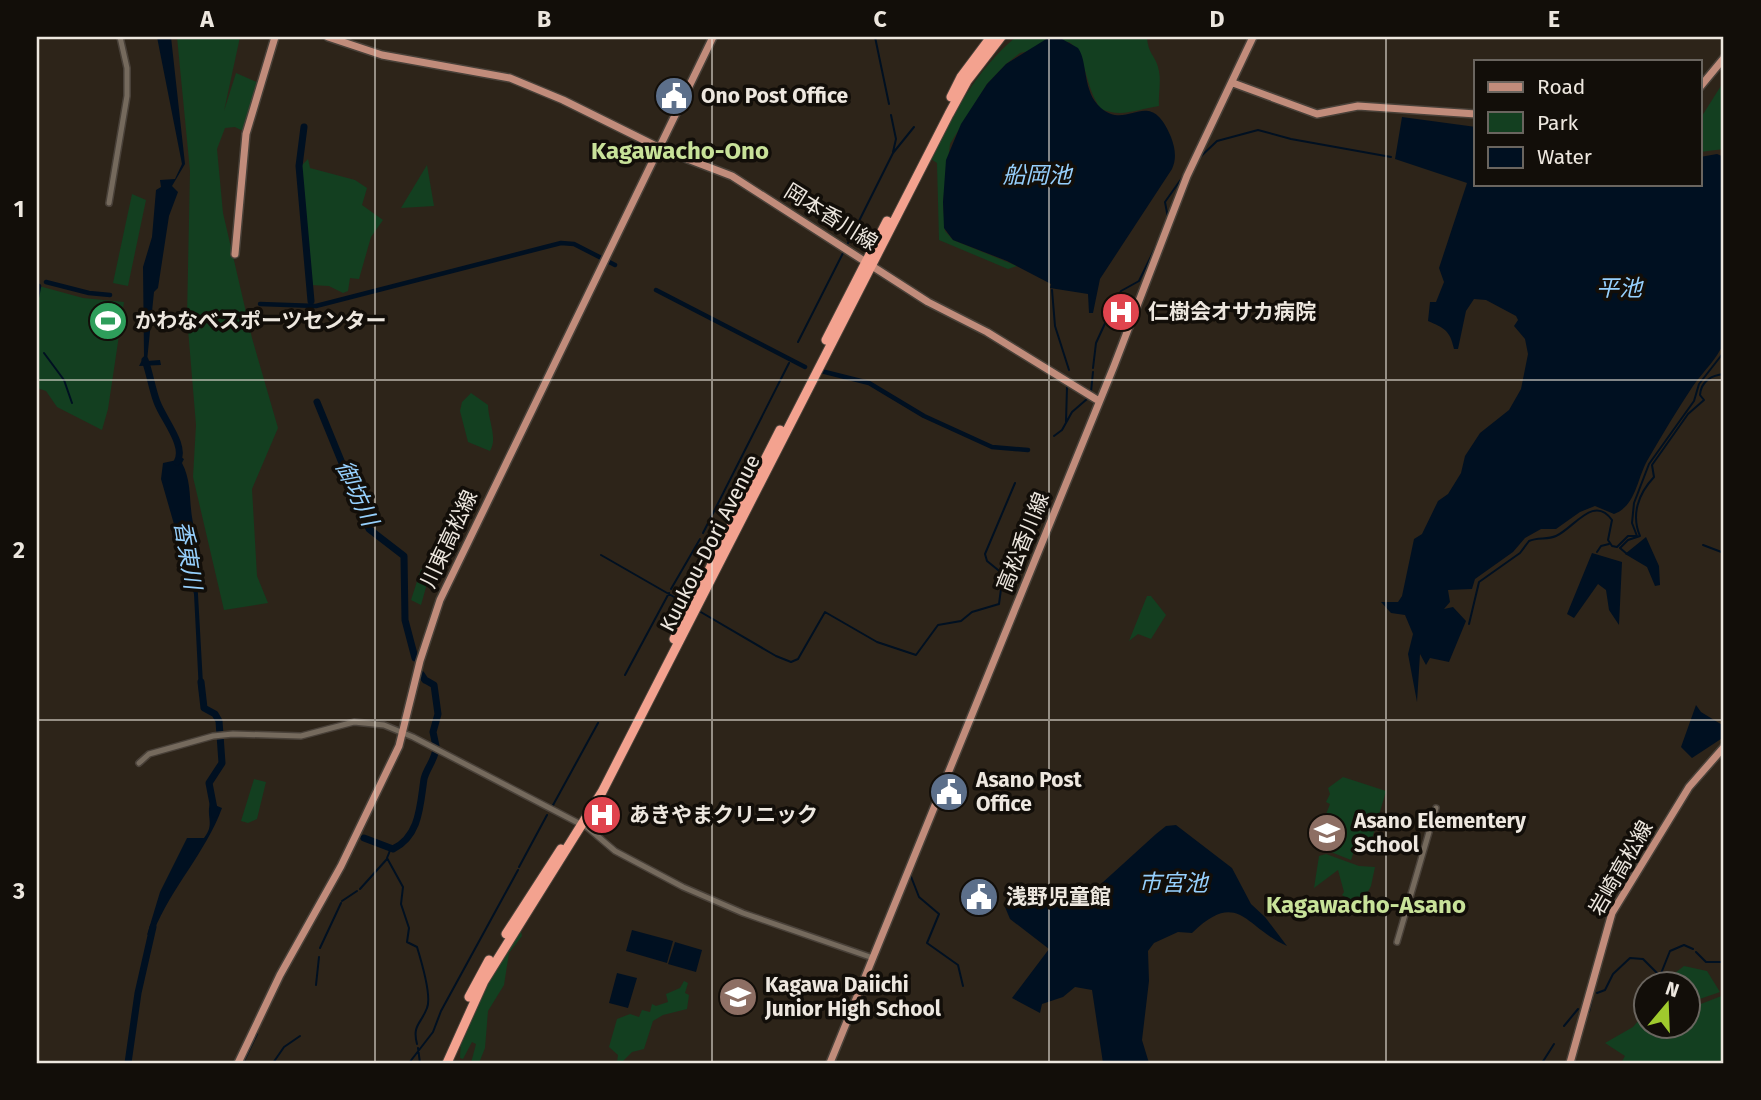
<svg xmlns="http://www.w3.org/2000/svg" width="1761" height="1100" font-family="'Fira Sans','Noto Sans JP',sans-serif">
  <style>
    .green { fill: #133f20 }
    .water { fill: #001021 }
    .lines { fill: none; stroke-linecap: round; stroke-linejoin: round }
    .stream { stroke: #001021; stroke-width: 2 }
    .canal { stroke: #001021; stroke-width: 4.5 }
    .river { stroke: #001021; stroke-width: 7 }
    .minor-casing { stroke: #494139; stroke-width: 8 }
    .major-casing { stroke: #494139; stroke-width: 10 }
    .highway-casing { stroke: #494139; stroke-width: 11 }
    .minor { stroke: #756a5d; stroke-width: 5 }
    .major { stroke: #c18c7b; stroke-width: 7 }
    .highway { stroke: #f3a28f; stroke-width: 9 }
    .grid { fill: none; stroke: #ede7df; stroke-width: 2; stroke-opacity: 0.55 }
    .labels { text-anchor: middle; stroke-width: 7; stroke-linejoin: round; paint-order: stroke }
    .poi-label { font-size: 21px; font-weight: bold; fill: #ede7df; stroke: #120e09; text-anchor: start }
    .street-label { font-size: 21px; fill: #ede7df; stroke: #120e09 }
    .water-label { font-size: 23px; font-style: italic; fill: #96d0fd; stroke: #120e09 }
    .quarter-label { font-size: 24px; font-weight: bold; fill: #c8e299; stroke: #120e09 }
    .neatline { fill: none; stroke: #ede7df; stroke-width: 2.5 }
    .grid-label { font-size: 23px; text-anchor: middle; font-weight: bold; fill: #ede7df }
  </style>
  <rect width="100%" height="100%" fill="#2d2419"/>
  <path class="green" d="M177 37H240L224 111 236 73 259 83 245 132 235 127 225 128 217 149 223 213 252 338 278 428 252 489 257 576 268 603 224 610 193 477 196 425 187 317 190 171Z
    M1016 37H1147C1148 54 1155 55 1158 67 1162 80 1158 94 1159 106 1138 109 1122 118 1101 109 1084 87 1087 54 1069 42L1020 53 1006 64 987 84 950 144 943 202 945 231 953 240 1017 266 1008 269 939 240 937 163 931 159C953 114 976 70 1016 37Z
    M1724 81V149L1700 152 1702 116Z
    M308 159 310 168 355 180 367 188 362 205 383 220 371 237 359 279 350 278 348 291 343 293 329 286 311 285 301 166Z
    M427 165 434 206 401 208Z
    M132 194 146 200 128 286 113 283Z
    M39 286 83 298 124 302 108 409 102 430 57 407 46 391 37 388Z
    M471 393 488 405C488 420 498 438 490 451L468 442 460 411 462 402Z
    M421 569 430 573 421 605 411 600Z
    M1147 596H1151L1166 615 1151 639 1138 634 1129 641Z
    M1343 777 1386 791 1369 849 1356 845 1351 860 1321 848 1323 822 1330 804 1326 802 1330 794 1328 788Z
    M254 779 266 782 257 819 248 823 241 821Z
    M1326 854 1359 866 1375 867 1371 886 1360 907 1342 895 1344 892 1338 870 1314 888 1319 856Z
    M521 931 522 936 509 953 504 985 488 1011 485 1048 479 1063H471L476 1044 472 1042 463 1059 460 1058 461 1036 505 948Z
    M1684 966 1707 971 1720 992 1688 1003V984H1675V973Z
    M684 981 688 983 685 993 689 995 687 1009 663 1015 653 1021 644 1049 632 1052 621 1063 617 1062 618 1055 609 1047 617 1019 630 1014 639 1017 642 1010 650 1012 652 1004 656 1006 668 1002 666 994 680 988Z
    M1724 995V1063H1621L1625 1056 1605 1043 1633 1027 1645 1013 1646 1026H1688V1009Z"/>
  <path class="water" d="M157 37H171L185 164 172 186 178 192 169 216 158 288 154 292 147 361 160 360 161 365 139 366 144 356 143 267 152 237 156 190 161 187 160 180 175 179 182 164Z
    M1048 38 1062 39 1078 48C1088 61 1082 92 1101 108 1129 132 1149 84 1171 137 1175 148 1177 158 1172 169L1100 279 1093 313H1089L1088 294 1050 288 1051 284 1007 261 953 240 944 228 943 202 946 160 961 124 987 84 1006 64Z
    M1402 117 1476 127V184H1700V157L1717 154 1724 157V342C1716 361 1705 369 1693 386 1677 410 1662 435 1647 461 1637 479 1636 506 1614 514L1595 506 1580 512 1556 529H1541L1525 538 1513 552 1475 579 1472 589 1448 590 1450 602 1444 609 1453 607 1466 621 1449 662 1430 658 1426 665 1420 654 1417 702 1408 654 1413 634 1405 615 1391 613 1381 602H1398L1402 596 1414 539 1422 534 1438 501 1448 494 1461 473 1465 456 1480 433 1509 410 1521 389 1528 354 1525 339 1514 326 1518 320 1516 316 1486 300 1474 299 1466 311 1458 349H1454C1450 330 1444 328 1428 321L1430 302H1436L1444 282 1439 268 1467 183 1395 159Z
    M179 456 184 459 182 463C193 484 188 504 194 527L190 532 195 541 203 684 199 692 194 594 161 479 163 463 177 460Z
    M1646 537 1659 566 1660 585 1655 586 1647 567 1625 554Z
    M1592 553 1622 562 1619 625 1609 610 1606 590 1598 584 1574 618 1567 614Z
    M1696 705 1701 712 1724 726V737L1692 758 1681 747Z
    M210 803 222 808C206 852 171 888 154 931L147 935 160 892 187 838H204C215 824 206 817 210 803Z
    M1176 825 1232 868 1251 904 1265 917 1287 946C1245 928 1239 888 1192 933L1178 932 1154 943 1148 951 1149 981 1142 1040 1149 1063H1103L1092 990 1075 987 1063 997 1042 1004 1040 1013 1012 998 1049 949 1010 919 1005 907 1014 903 1091 893 1156 834 1166 826Z
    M632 930 673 941 667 963 626 951Z
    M675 942 702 950 696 972 668 964Z
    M617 973 637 978 628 1008 609 1003Z"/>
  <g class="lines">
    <path class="stream" d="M875 37 889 104
      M891 115 896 139 893 152
      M1196 161 1217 141 1258 130 1291 139 1391 157
      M1168 218 1165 202 1184 175
      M848 243 893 153 914 127
      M1052 290 1055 326 1069 370
      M1109 314 1121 291 1139 281 1158 242
      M798 342 843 253
      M44 353 64 380 72 403
      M1093 368 1096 343 1107 319
      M1091 392 1093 372
      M1066 422 1067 387
      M1054 436 1062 430 1072 412 1087 399
      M703 533 789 363
      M1703 545 1724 553
      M1597 552 1601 546 1609 544
      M1627 554 1620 548 1628 540 1640 536C1631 515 1638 494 1654 477L1652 465 1688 414 1704 400 1700 395C1701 381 1712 375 1724 374
      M601 555 688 605
      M671 589 700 539
      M699 611 776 656 791 662 798 659 825 612 877 642 916 655 938 625 961 621 972 612 999 604 1003 574 987 561 985 554 1015 483
      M1469 624 1479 582 1520 553 1529 541C1538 537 1547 540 1556 536 1574 528 1594 494 1612 520L1608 540 1612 546 1617 547 1628 536H1637L1632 523 1634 503 1649 464 1694 401 1699 384 1724 352
      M625 675 669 593
      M552 807 598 723
      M391 848 387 858 403 887 401 904 409 928 407 942 417 947C421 960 432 996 427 1008 421 1024 412 1025 417 1044
      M519 867 547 815
      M910 874 919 897 939 914 927 943 958 965 963 986
      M360 889 387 859
      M342 901 357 891
      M320 948 341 903
      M1696 952 1706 962H1724
      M316 985 319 957
      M1597 993 1605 990 1613 974 1630 958 1643 959 1660 976 1670 951 1684 945 1693 949
      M1589 1012 1592 999
      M1564 1026 1578 1009
      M418 1048 420 1063
      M243 1063 257 1034
      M273 1063 284 1047 300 1036
      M409 1063 433 1032 441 1011 518 870
      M1542 1063 1554 1044"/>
    <path class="canal" d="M46 282 89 293 110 295
      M656 290 805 367
      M37 297 39 286
      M260 304 316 306 561 243 574 244 615 265
      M821 371 869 383 924 416 992 447 1028 450"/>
    <path class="river" d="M304 127 299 166 311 301
      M145 360C150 374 152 389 157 402 163 419 187 446 177 462
      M317 402 369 529 404 556 405 620 415 658
      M421 674 425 680
      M427 681 434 685 438 714 433 732 436 746
      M201 682 204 708 215 714 219 721 222 763 209 783 215 814
      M364 838 393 849C420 836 420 805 424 779 426 770 433 762 435 753
      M128 1063 138 993 153 927"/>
    <defs>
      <path id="minor" d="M109 203 127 96V68L120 37
        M139 763 149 754 213 736 233 734 301 736 354 722 384 725 413 737 588 828 615 851 683 887 743 913 873 958
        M1397 942 1436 808"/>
      <path id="major" d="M328 37 382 55 510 78 563 100 664 150 732 176 928 302 987 332 1099 401
        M1233 83 1317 114 1358 106 1476 114
        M1700 87 1724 58
        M235 254 246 134 275 37
        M238 1063 280 975 341 866 399 746 420 661 440 600 713 37
        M830 1063 1114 366 1187 176 1253 37
        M1570 1063 1612 913 1689 787 1724 747"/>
      <path id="highway" d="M951 97 961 77 991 37
        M826 340 887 221
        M674 639 780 430
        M506 934 561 849
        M469 997 489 960
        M447 1063 484 981 602 792 949 114 967 81 1001 37"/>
    </defs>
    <use href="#minor" class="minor-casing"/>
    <use href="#major" class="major-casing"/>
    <use href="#highway" class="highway-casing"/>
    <use href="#minor" class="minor"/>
    <use href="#major" class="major"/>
    <use href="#highway" class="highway"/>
  </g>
  <path class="grid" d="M375 37V1063M712 37V1063M1049 37V1063M1386 37V1063M37 380H1724M37 720H1724"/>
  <defs>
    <symbol id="civic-disc" viewBox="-11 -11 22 22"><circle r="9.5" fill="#5c6f8a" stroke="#120e09"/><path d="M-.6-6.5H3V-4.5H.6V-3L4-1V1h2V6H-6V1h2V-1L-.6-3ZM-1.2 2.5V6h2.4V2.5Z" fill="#fff"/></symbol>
    <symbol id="hospital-disc" viewBox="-11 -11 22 22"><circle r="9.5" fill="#e0444e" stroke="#120e09"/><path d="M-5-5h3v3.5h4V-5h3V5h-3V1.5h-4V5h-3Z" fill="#fff"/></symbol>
    <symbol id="stadium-disc" viewBox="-11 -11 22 22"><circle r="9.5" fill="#2e9e5b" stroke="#120e09"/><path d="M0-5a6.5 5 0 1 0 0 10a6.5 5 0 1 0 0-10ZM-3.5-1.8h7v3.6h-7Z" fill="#fff"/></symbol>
    <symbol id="school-disc" viewBox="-11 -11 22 22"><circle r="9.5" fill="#8d6e63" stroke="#120e09"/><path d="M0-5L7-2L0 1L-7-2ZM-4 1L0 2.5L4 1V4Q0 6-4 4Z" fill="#fff"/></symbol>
  </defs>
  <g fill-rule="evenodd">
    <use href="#civic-disc" x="652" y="74" width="44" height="44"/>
    <use href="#hospital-disc" x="1099" y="290" width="44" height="44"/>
    <use href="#stadium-disc" x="86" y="299" width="44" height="44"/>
    <use href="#civic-disc" x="927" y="770" width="44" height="44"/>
    <use href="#hospital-disc" x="580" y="793" width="44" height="44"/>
    <use href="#school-disc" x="1305" y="811" width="44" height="44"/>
    <use href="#civic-disc" x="957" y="875" width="44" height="44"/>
    <use href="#school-disc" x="716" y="975" width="44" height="44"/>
  </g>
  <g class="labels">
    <g class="poi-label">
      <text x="701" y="103">Ono Post Office</text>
      <text x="1148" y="319">仁樹会オサカ病院</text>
      <text x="135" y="328">かわなべスポーツセンター</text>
      <text x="976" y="787">Asano Post<tspan x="976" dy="24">Office</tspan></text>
      <text x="629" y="822">あきやまクリニック</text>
      <text x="1354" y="828">Asano Elementery<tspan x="1354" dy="24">School</tspan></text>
      <text x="1006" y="904">浅野児童館</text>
      <text x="765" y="992">Kagawa Daiichi<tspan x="765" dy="24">Junior High School</tspan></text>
    </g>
    <g class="street-label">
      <text transform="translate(831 217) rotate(32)" y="7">岡本香川線</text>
      <text transform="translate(449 539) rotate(-65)" y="7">川東高松線</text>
      <text transform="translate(1023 542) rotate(-68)" y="7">高松香川線</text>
      <text transform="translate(710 543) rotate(-63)" y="7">Kuukou-Dori Avenue</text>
      <text transform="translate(1621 868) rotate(-60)" y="7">岩崎高松線</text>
    </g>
    <g class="water-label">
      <text x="1037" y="183">船岡池</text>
      <text x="1619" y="296">平池</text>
      <text transform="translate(357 493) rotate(65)" y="8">御坊川</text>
      <text transform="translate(188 555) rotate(81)" y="8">香東川</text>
      <text x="1173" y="891">市宮池</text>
    </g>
    <g class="quarter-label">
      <text x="680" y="159">Kagawacho-Ono</text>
      <text x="1366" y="913">Kagawacho-Asano</text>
    </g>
  </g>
  <rect width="1761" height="1100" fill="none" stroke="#120e09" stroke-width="77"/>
  <rect x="1474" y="60" width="228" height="126" fill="#120e09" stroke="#6a655f" stroke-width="2"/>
  <rect x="1488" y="82" width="35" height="10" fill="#c18c7b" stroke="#6a655f" stroke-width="2"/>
  <text x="1537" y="94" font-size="21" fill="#ede7df">Road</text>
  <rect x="1488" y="112" width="35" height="21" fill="#133f20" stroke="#6a655f" stroke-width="2"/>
  <text x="1537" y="130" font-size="21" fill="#ede7df">Park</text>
  <rect x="1488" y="147" width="35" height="21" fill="#001021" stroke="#6a655f" stroke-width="2"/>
  <text x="1537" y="164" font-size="21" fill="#ede7df">Water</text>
  <g transform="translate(1667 1005) rotate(19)"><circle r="33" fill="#120e09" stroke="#6a655f" stroke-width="2"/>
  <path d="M0-5L12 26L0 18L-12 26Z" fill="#9fca2d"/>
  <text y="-10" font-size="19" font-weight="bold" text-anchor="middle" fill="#ede7df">N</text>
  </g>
  <rect x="38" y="38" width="1684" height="1024" class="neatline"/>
  <g class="grid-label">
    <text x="207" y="27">A</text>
    <text x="544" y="27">B</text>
    <text x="880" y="27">C</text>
    <text x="1217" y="27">D</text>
    <text x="1554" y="27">E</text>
    <text x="19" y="217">1</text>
    <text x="19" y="558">2</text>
    <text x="19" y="899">3</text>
  </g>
</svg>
